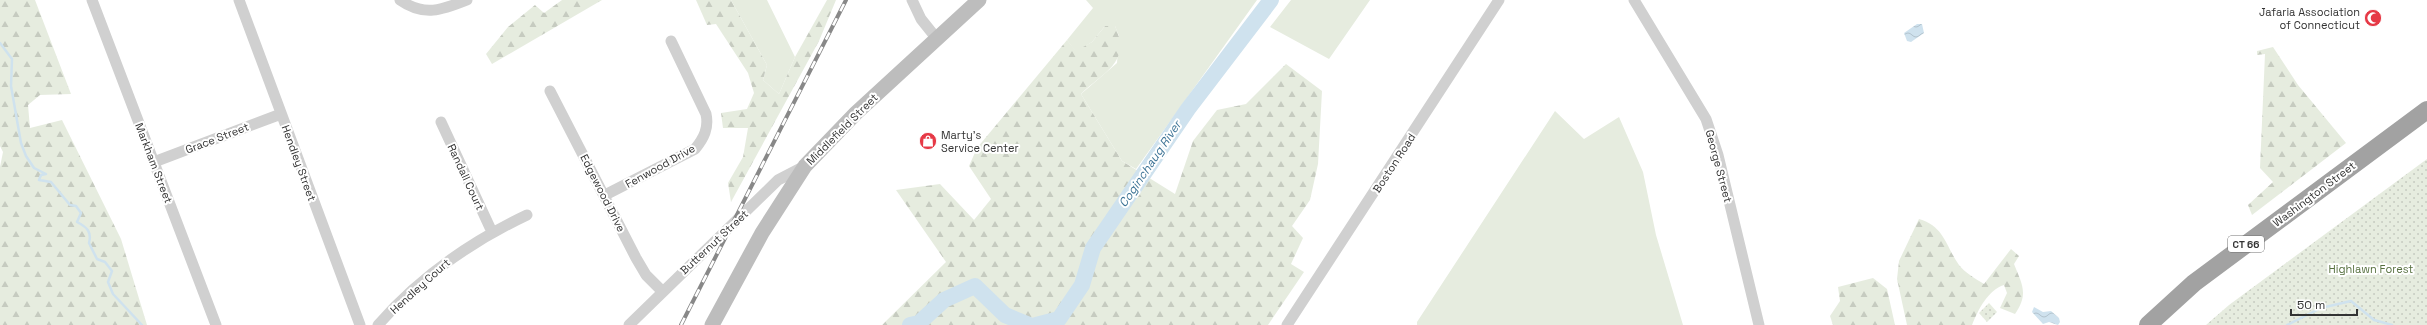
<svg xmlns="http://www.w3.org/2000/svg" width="2427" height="325" font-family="'Space Grotesk',sans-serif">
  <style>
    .grass { fill: #e6ecdf }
    .forest { fill: url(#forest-firs) }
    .park { fill: url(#park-dots) }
    .water { fill: url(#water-waves) }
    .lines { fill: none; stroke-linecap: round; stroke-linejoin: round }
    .stream { stroke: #cfe2ee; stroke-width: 2.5 }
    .river { stroke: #cfe2ee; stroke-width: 16 }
    .minor { stroke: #d0d0d0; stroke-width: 11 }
    .secondary { stroke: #bdbdbd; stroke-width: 15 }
    .trunk { stroke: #a2a2a2; stroke-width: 18 }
    .rail-casing { stroke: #888; stroke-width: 4 }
    .rail { stroke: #fff; stroke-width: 2.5; stroke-dasharray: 8; stroke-linecap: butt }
    .labels { text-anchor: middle; stroke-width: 4; stroke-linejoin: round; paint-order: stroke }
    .shield { fill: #fff; stroke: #707070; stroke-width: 1 }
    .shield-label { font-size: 10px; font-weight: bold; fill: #333 }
    .poi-label { font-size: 11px; fill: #333; stroke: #fff; text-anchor: end }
    .street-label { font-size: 11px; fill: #333; stroke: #fff }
    .park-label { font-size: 11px; fill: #56703f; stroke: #fff }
    .water-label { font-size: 12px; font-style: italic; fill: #3f7597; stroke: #fff }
  </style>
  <defs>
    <pattern id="forest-firs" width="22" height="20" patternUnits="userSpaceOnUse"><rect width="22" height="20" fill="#e6ecdf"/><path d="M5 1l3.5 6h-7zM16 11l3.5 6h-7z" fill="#c6cbc0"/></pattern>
    <pattern id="park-dots" width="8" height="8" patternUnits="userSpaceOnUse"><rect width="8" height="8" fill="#e6ecdf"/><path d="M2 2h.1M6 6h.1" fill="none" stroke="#c6cbc0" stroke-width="1.8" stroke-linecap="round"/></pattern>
    <pattern id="water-waves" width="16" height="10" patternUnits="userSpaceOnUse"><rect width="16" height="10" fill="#cfe2ee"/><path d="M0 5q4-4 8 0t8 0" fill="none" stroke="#b2c2cd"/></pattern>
  </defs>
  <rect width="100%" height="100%" fill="#fff"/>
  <path class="grass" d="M731 0H767L795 57 779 94 763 80 767 65Z
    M1086 0H1257L1136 169 1122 161 1081 94 1117 63 1119 36 1115 26H1105L1092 42 1076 52 1067 40 1093 8Z
    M1291 0H1370L1329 59 1270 27Z
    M1555 111 1584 139 1619 117 1643 172 1656 235 1683 325H1417V322Z"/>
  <path class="forest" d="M0 0H35L71 94 40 95 28 105 30 128 62 120 121 239 147 325H0V167L3 152 0 146Z
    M562 0H602L492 64 486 54 508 27 535 5 544 13Z
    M696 0H731L767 65 763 80 779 94 795 57 827 0H836L819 41 731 202 728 183 743 157 748 128H723L721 113 747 109 754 93 748 73 716 24 707 25Z
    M1105 26H1115C1132 63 1103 72 1081 94L1122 161 1175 194 1193 141 1217 110 1246 104 1286 64 1322 91 1318 164 1310 200 1292 226 1303 238 1291 264 1304 272 1268 325H882L946 262 896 190 940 184 974 220 991 199 969 166 977 148 1067 40 1076 51 1092 42Z
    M2273 47 2298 85 2346 143 2252 215 2248 205 2273 182 2260 168 2265 54 2257 55V51Z
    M1919 219C1945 227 1945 245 1959 265 1964 272 1976 279 1984 284L2011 249 2019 256 2014 264C2022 284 2029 294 2015 314L2000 308 2007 293 2004 285C1988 290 1978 310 1972 325H1907L1897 279 1899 261Z
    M1873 278 1887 289 1895 325H1833L1830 316 1840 301 1838 287Z"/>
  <path class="park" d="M2427 159V325H2206L2229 305Z
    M1989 303 1997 312 1987 322 1979 313Z"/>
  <path class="water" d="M1917 24H1922L1924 33 1911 42 1907 41 1904 33Z
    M2034 307 2043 312 2051 311 2059 318 2060 322 2058 325 2049 322 2043 324 2032 312Z"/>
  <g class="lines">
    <path class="stream" d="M0 43 12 59 11 86 21 143 26 156 34 168 46 174 41 175 39 180 51 182 70 205 76 206 81 213 77 222C87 227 92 232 89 243L97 259 105 262 112 271 108 282 113 294 142 325
      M2287 325 2321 308 2351 301 2374 320 2392 325"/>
    <path class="river" d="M910 325 919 323 944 300 975 286 1005 315 1029 325
      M1036 325 1059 319 1082 285 1093 248 1188 109 1271 0"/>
    <path class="minor" d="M92 0 216 325
      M239 0 360 325
      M400 0C424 17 442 10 467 0
      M912 0 921 19 937 39
      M1634 0 1706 119 1718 155 1759 325
      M550 91 636 258 646 275 662 291
      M441 122 492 232
      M154 162 281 114
      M605 195 695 149C704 138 709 128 706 114L671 41
      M378 325C420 277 470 242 527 215
      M629 325 778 180 805 166
      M1287 325 1499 0"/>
    <path class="secondary" d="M712 325 762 233 805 166 856 113 979 0"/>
    <path class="trunk" d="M2148 325 2194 283 2427 110"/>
    <defs>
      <path id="rail" d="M681 325 846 0"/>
    </defs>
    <use href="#rail" class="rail-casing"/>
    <use href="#rail" class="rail"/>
  </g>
  <defs>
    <symbol id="mosque-disc" viewBox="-11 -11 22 22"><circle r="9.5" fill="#e63946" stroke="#fff"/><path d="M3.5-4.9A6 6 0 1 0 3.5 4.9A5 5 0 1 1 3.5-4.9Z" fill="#fff"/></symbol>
    <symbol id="shop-disc" viewBox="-11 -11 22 22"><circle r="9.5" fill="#e63946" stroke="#fff"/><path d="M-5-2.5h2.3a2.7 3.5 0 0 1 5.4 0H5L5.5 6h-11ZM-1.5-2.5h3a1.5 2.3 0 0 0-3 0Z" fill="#fff"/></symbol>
  </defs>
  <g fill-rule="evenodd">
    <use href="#mosque-disc" x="2363" y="8" width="20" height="20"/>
    <use href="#shop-disc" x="918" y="131" width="20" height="20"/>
  </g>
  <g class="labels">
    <rect class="shield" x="2228" y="236" width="36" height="16" rx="3"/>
    <g class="shield-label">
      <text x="2246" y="248">CT 66</text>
    </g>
    <g class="poi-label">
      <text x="2360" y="16">Jafaria Association<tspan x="2360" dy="13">of Connecticut</tspan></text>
      <text x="941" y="139" text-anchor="start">Marty's<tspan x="941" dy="13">Service Center</tspan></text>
    </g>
    <g class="street-label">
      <text transform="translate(842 129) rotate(-45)" y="4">Middlefield Street</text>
      <text transform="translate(217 138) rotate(-21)" y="4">Grace Street</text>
      <text transform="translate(154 163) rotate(69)" y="4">Markham Street</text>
      <text transform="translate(299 163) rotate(70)" y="4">Hendley Street</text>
      <text transform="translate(1394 163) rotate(-57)" y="4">Boston Road</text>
      <text transform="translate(660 166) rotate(-29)" y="4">Fenwood Drive</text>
      <text transform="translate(1719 166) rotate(75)" y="4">George Street</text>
      <text transform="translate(466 177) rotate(65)" y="4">Randall Court</text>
      <text transform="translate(603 193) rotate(63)" y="4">Edgewood Drive</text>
      <text transform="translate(2314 194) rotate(-37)" y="4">Washington Street</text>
      <text transform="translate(714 242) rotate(-43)" y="4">Butternut Street</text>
      <text transform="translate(420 286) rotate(-42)" y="4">Hendley Court</text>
    </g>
    <g class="park-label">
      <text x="2371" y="273">Highlawn Forest</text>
    </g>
    <g class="water-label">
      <text transform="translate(1150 164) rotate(-56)" y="4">Coginchaug River</text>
    </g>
  </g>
  <path d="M2291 309v6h66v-6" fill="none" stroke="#333333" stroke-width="2"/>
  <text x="2297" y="309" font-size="12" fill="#333333" stroke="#ffffff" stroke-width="3" paint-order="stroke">50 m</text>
</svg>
